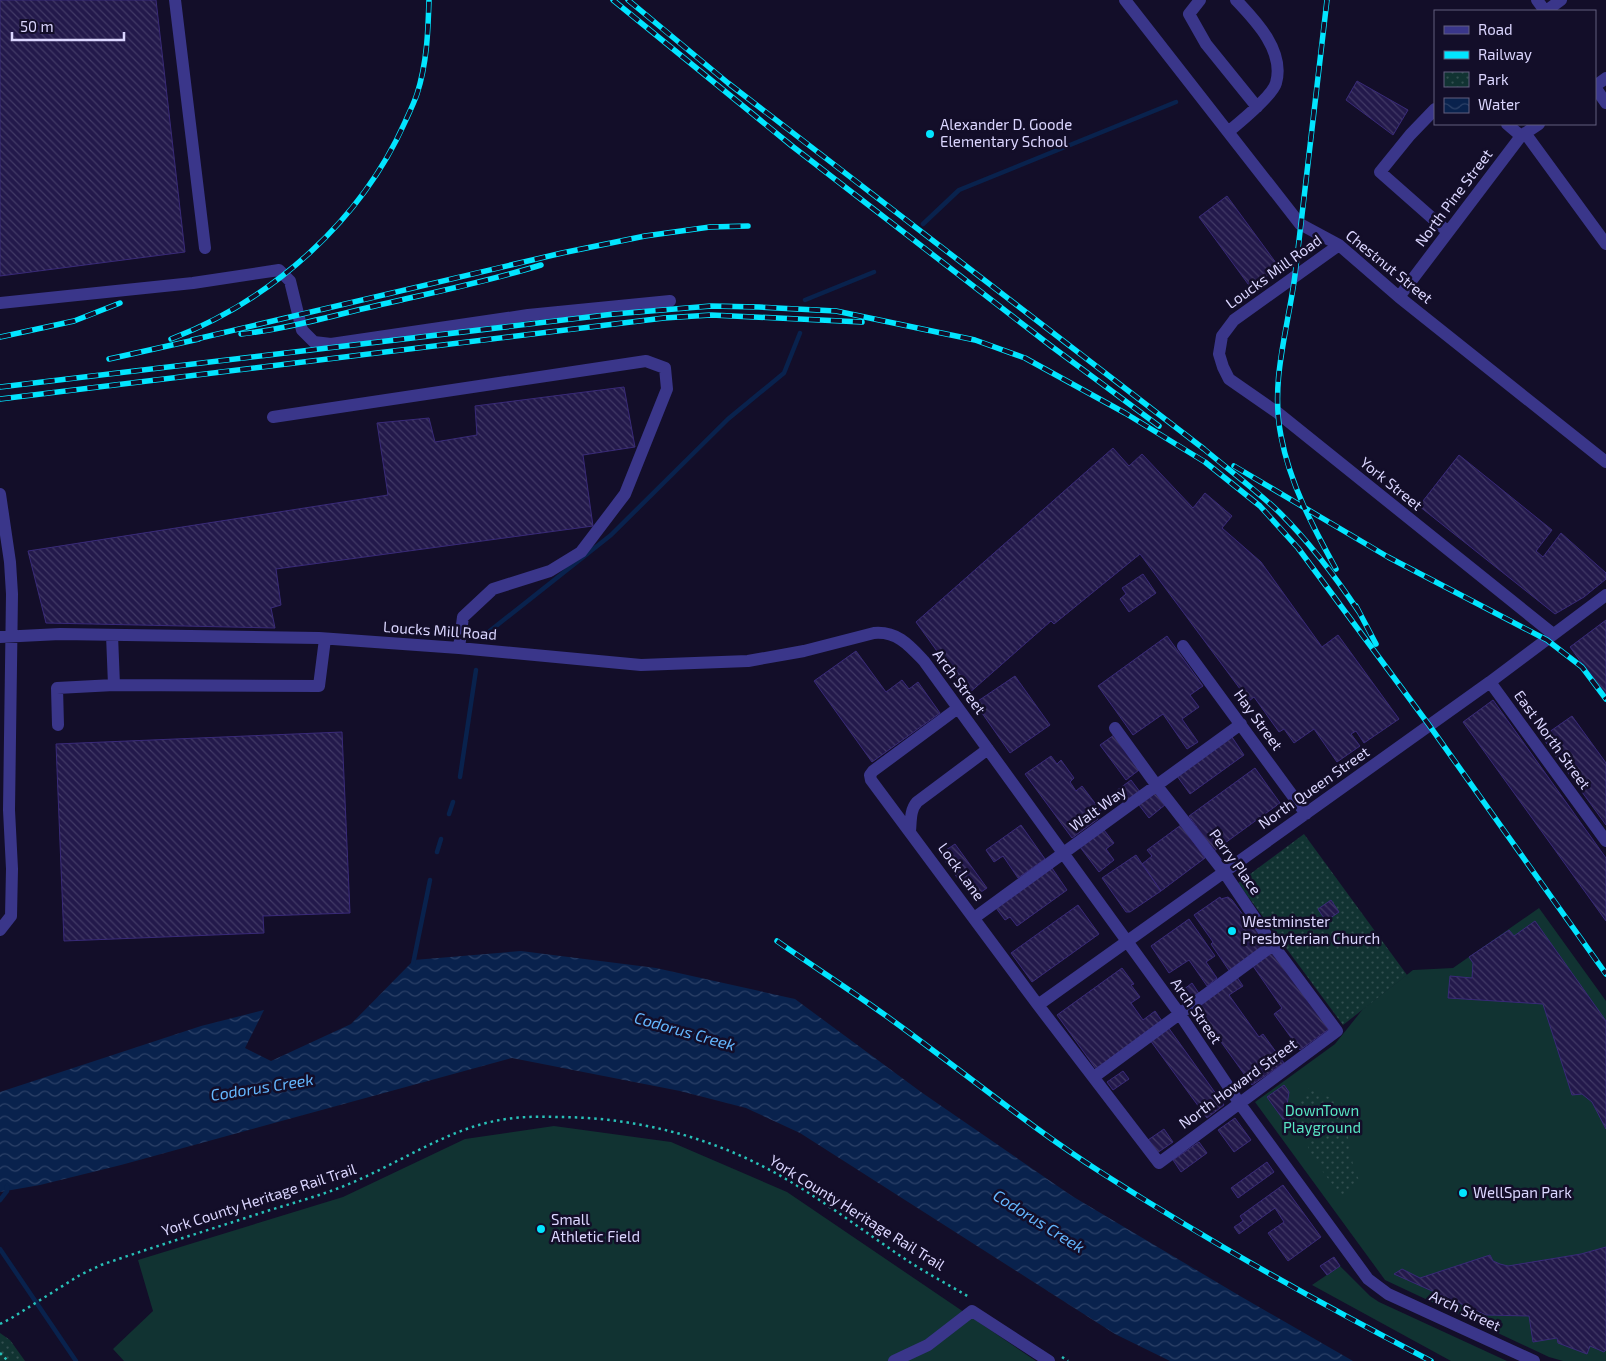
<svg xmlns="http://www.w3.org/2000/svg" width="1606" height="1361" font-family="'Exo 2',sans-serif">
  <style>
    .green { fill: #113332 }
    .park { fill: url(#park-dots) }
    .water { fill: url(#water-waves) }
    .lines { fill: none; stroke-linecap: round; stroke-linejoin: round }
    .stream { stroke: #09224d; stroke-width: 4.5 }
    .building { fill: url(#building-back-hatch); stroke: #392a78 }
    .path { stroke: #28c1b8; stroke-width: 2.5; stroke-dasharray: 2.5 4; stroke-linecap: butt }
    .minor { stroke: #3a368a; stroke-width: 12 }
    .rail-casing { stroke: #02e5ff; stroke-width: 5.5 }
    .rail { stroke: #130e29; stroke-width: 4; stroke-dasharray: 11; stroke-linecap: butt }
    .poi-dot { fill: #02e5ff; stroke: #130e29; stroke-width: 2 }
    .labels { text-anchor: middle; stroke-width: 5; stroke-linejoin: round; paint-order: stroke }
    .poi-label { font-size: 15px; fill: #dbd6ff; stroke: #130e29; text-anchor: start }
    .street-label { font-size: 15px; fill: #dbd6ff; stroke: #130e29 }
    .park-label { font-size: 15px; fill: #59e7c4; stroke: #130e29 }
    .water-label { font-size: 16px; font-style: italic; fill: #64b7ff; stroke: #130e29 }
  </style>
  <defs>
    <pattern id="park-dots" width="8" height="8" patternUnits="userSpaceOnUse" patternTransform="scale(1.25)"><rect width="8" height="8" fill="#113332"/><path d="M2 2h.1M6 6h.1" fill="none" stroke="#335051" stroke-width="1.8" stroke-linecap="round"/></pattern>
    <pattern id="water-waves" width="16" height="10" patternUnits="userSpaceOnUse" patternTransform="scale(1.25)"><rect width="16" height="10" fill="#09224d"/><path d="M0 5q4-4 8 0t8 0" fill="none" stroke="#2c4168"/></pattern>
    <pattern id="building-back-hatch" width="6" height="6" patternUnits="userSpaceOnUse" patternTransform="scale(1.25)"><rect width="6" height="6" fill="#23194b"/><path d="M-1 5l2 2M0 0l6 6M5-1l2 2" fill="none" stroke="#423a66"/></pattern>
  </defs>
  <rect width="100%" height="100%" fill="#130e29"/>
  <path class="green" d="M1539 908 1606 1001V1361H1563L1549 1357 1385 1280 1255 1102 1335 1044 1363 1009 1413 970 1453 968Z
    M554 1126 671 1142 787 1192 1036 1361H124L113 1349 153 1311 138 1260 343 1197 465 1139Z
    M1340 1266 1370 1296 1379 1302 1507 1361H1451L1312 1285Z"/>
  <path class="park" d="M1304 834 1407 975 1343 1025 1238 883Z
    M1309 1088 1342 1103 1354 1170 1361 1183 1341 1196 1309 1153 1306 1135 1298 1126 1301 1097Z
    M0 1333 10 1340 25 1361H0Z"/>
  <path class="water" d="M521 951 656 968 795 999 921 1092 1072 1196 1240 1296 1353 1361H1170L1115 1334 800 1133 746 1108 680 1091 512 1058 121 1165 40 1185 0 1192V1092L201 1026 264 1010 245 1048 271 1061 351 1024 414 960Z"/>
  <g class="lines">
    <path class="stream" d="M923 224 959 190 1176 102
      M805 300 874 272
      M486 634 611 535 728 419 784 373 800 333
      M460 777 476 670
      M449 814 453 802
      M437 852 441 839
      M413 964 430 880
      M0 1200 7 1191V1186
      M0 1249 76 1361"/>
  </g>
  <path class="building" d="M0 0H156L185 252 0 276Z
    M1357 81 1408 110 1393 135 1346 100Z
    M1227 196 1279 267 1251 288 1199 217Z
    M624 387 635 447 583 455 593 526 276 569 281 605 271 608 275 628 46 623 28 551 388 495 377 423 429 418 435 442 477 435 475 406Z
    M1113 448 1129 466 1142 454 1193 508 1205 493 1232 516 1222 528 1261 562 1322 647 1338 635 1399 719 1364 743 1356 731 1351 734 1360 746 1337 762 1314 729 1294 743 1284 729 1279 732 1254 697 1249 701 1140 554 1054 624 1051 621 968 694 916 622Z
    M1459 455 1552 530 1536 551 1543 557 1561 533 1606 573V579L1584 597 1555 614 1419 506Z
    M1143 574 1156 593 1129 612 1120 599 1126 594 1122 588Z
    M1606 620V696L1570 647Z
    M1167 636 1203 686 1190 695 1199 707 1182 719 1198 742 1187 749 1163 714 1133 735 1098 686Z
    M856 651 886 692 902 680 909 689 918 682 940 713 872 762 814 681Z
    M1015 676 1050 725 1010 753 975 703Z
    M1493 700 1606 858V921L1463 722Z
    M1572 716 1606 763V825L1542 737Z
    M342 732 350 913 263 916 264 933 64 941 56 744Z
    M1114 735 1139 770 1126 780 1100 745Z
    M1232 737 1244 755 1190 794 1177 776Z
    M1051 756 1057 764 1061 760 1074 778 1070 782 1076 791 1082 786 1101 811 1095 815 1098 819 1072 838 1025 774Z
    M1255 768 1280 803 1214 851 1189 816Z
    M1131 780 1140 792 1124 803 1116 791Z
    M1157 792 1166 804 1149 818 1139 805Z
    M1021 825 1045 859 1018 878 1003 856 994 862 986 850Z
    M1181 825 1205 858 1161 891 1142 864 1152 856 1147 850Z
    M1104 830 1114 843 1106 849 1114 860 1099 872 1080 847Z
    M955 844 987 888 972 898 940 854Z
    M1136 855 1161 891 1130 912H1126L1102 878Z
    M1052 868 1067 890 1017 926 1010 917 1005 920 996 908Z
    M1220 897 1221 899 1228 897 1232 900 1246 919 1249 917 1269 944 1230 972 1211 944 1213 942 1194 915Z
    M1331 900 1339 912 1326 921 1318 909Z
    M1078 905 1099 934 1032 982 1011 953Z
    M1189 919 1215 956 1206 962 1217 978 1207 986 1189 960 1169 973 1151 946Z
    M1535 921 1606 1021V1129L1592 1102 1582 1094 1572 1095 1543 1004 1448 998 1450 976 1472 978 1473 963 1469 957 1509 930 1514 936Z
    M1273 951 1329 1029 1300 1050 1274 1014 1282 1008 1253 966Z
    M1122 968 1134 984 1131 985 1140 997 1131 1003 1143 1020 1155 1011 1162 1021 1096 1069 1057 1015Z
    M1237 977 1243 986 1229 995 1259 1037 1263 1034 1284 1063 1252 1085 1196 1007Z
    M1192 983 1200 995 1191 1001 1183 990Z
    M1168 1027 1224 1105 1207 1118 1150 1040Z
    M1123 1071 1129 1079 1113 1090 1107 1082Z
    M1284 1085 1289 1092 1286 1111 1291 1118 1285 1122 1267 1097Z
    M1235 1118 1251 1140 1234 1152 1218 1130Z
    M1164 1129 1173 1142 1157 1153 1148 1140Z
    M1199 1142 1207 1153 1181 1172 1173 1160Z
    M1267 1162 1274 1172 1238 1198 1231 1188Z
    M1283 1185 1321 1237 1288 1261 1268 1233 1284 1222 1275 1208 1239 1234 1234 1227 1243 1221 1240 1216Z
    M1606 1247V1350L1604 1352 1590 1346 1587 1354 1558 1343 1557 1338 1533 1342 1529 1316 1486 1315 1394 1274 1402 1269 1420 1278 1490 1255 1493 1261 1500 1264 1508 1266 1581 1254Z
    M1334 1257 1340 1266 1327 1275 1320 1266Z"/>
  <g class="lines">
    <path class="path" d="M0 1324 10 1319 80 1275 101 1265C156 1246 212 1229 267 1211 293 1203 319 1196 344 1186 392 1167 436 1136 486 1123 510 1117 533 1116 557 1117 639 1117 720 1139 791 1182 831 1206 869 1235 908 1261 928 1274 949 1285 969 1297
      M0 1353 8 1361
      M1062 1357 1068 1361"/>
    <path class="minor" d="M175 0 205 248
      M1125 0 1300 224 1339 245 1399 297 1606 462
      M1200 0 1189 14 1206 44 1257 107
      M1537 0 1545 11
      M1546 11 1561 0
      M1595 86 1606 78
      M1595 87 1606 103
      M1435 109 1410 135 1380 172 1448 232
      M1507 124 1521 136
      M1228 132C1239 123 1273 95 1276 83 1285 51 1256 21 1236 0
      M1525 133 1606 244
      M1339 245 1234 320 1222 336 1219 354 1223 367 1229 379 1278 413 1553 634
      M1399 297 1521 136 1539 124
      M0 303 193 283 279 270 290 281 302 330 314 342 331 344 528 315 670 301
      M273 417 646 361 665 368 667 389 625 494 581 552 550 571 493 589 463 617 459 648
      M0 494 10 562 12 594 9 810 12 869 11 916 0 930
      M112 635 114 685 319 686 325 639
      M0 637 60 634 319 638 459 648 641 665 748 661 804 651 874 633C897 631 909 645 924 661L1179 1013 1240 1104 1368 1279 1388 1294 1534 1361
      M1183 646 1306 814
      M1490 682 1606 841
      M958 708 873 771 870 775 871 780 1038 1005 1159 1163 1337 1031 1273 945 1224 872 1157 786 1115 728
      M58 725 57 688 114 685
      M910 831C911 821 910 810 917 802L988 749
      M974 918 1241 724
      M1038 1005 1490 682 1606 595
      M1094 1077 1273 945
      M894 1361 928 1345 972 1311 1049 1361"/>
    <defs>
      <path id="rail" d="M613 0 792 146 1051 346 1159 426
        M628 0 728 83 1204 449C1229 470 1256 490 1280 513 1310 543 1335 576 1359 612
        M1327 0C1316 92 1306 183 1295 275 1288 329 1270 381 1281 436 1290 484 1313 527 1336 569
        M241 334C287 329 331 316 375 306 430 293 486 282 541 265
        M0 337 74 321 120 303
        M171 339C272 300 361 221 405 122 409 113 414 103 417 94 427 63 428 32 429 0
        M192 340 562 253 645 236 710 227 748 226
        M109 359 199 339
        M0 387 614 314 711 306 759 307 836 311 975 340 1025 358 1125 413 1205 462 1260 506 1298 548 1429 725 1606 974
        M0 399 664 318 711 315 862 322
        M1234 466 1388 557 1547 640 1582 667 1606 699
        M1356 606 1376 644
        M777 941C817 969 858 995 896 1023 965 1073 1030 1127 1102 1173 1208 1241 1319 1303 1431 1361"/>
    </defs>
    <use href="#rail" class="rail-casing"/>
    <use href="#rail" class="rail"/>
  </g>
  <g class="poi-dot">
    <circle cx="930" cy="134" r="5"/>
    <circle cx="1232" cy="931" r="5"/>
    <circle cx="1463" cy="1193" r="5"/>
    <circle cx="541" cy="1229" r="5"/>
  </g>
  <g class="labels">
    <g class="poi-label">
      <text x="940" y="130">Alexander D. Goode<tspan x="940" dy="17">Elementary School</tspan></text>
      <text x="1242" y="927">Westminster<tspan x="1242" dy="17">Presbyterian Church</tspan></text>
      <text x="1473" y="1198">WellSpan Park</text>
      <text x="551" y="1225">Small<tspan x="551" dy="17">Athletic Field</tspan></text>
    </g>
    <g class="street-label">
      <text transform="translate(1454 198) rotate(-53)" y="5">North Pine Street</text>
      <text transform="translate(1389 267) rotate(39)" y="5">Chestnut Street</text>
      <text transform="translate(1274 272) rotate(-36)" y="5">Loucks Mill Road</text>
      <text transform="translate(1391 484) rotate(39)" y="5">York Street</text>
      <text transform="translate(440 631) rotate(4)" y="5">Loucks Mill Road</text>
      <text transform="translate(959 682) rotate(53)" y="5">Arch Street</text>
      <text transform="translate(1258 720) rotate(54)" y="5">Hay Street</text>
      <text transform="translate(1552 740) rotate(54)" y="5">East North Street</text>
      <text transform="translate(1314 788) rotate(-35)" y="5">North Queen Street</text>
      <text transform="translate(1098 809) rotate(-36)" y="5">Walt Way</text>
      <text transform="translate(1235 862) rotate(54)" y="5">Perry Place</text>
      <text transform="translate(961 872) rotate(54)" y="5">Lock Lane</text>
      <text transform="translate(1196 1011) rotate(55)" y="5">Arch Street</text>
      <text transform="translate(1238 1084) rotate(-36)" y="5">North Howard Street</text>
      <text transform="translate(259 1200) rotate(-18)" y="5">York County Heritage Rail Trail</text>
      <text transform="translate(857 1213) rotate(32)" y="5">York County Heritage Rail Trail</text>
      <text transform="translate(1465 1311) rotate(25)" y="5">Arch Street</text>
    </g>
    <g class="park-label">
      <text x="1322" y="1116">DownTown<tspan x="1322" dy="17">Playground</tspan></text>
    </g>
    <g class="water-label">
      <text transform="translate(685 1031) rotate(16)" y="6">Codorus Creek</text>
      <text transform="translate(262 1087) rotate(-9)" y="6">Codorus Creek</text>
      <text transform="translate(1039 1221) rotate(32)" y="6">Codorus Creek</text>
    </g>
  </g>
  <rect x="1434" y="10" width="162" height="115" fill="#130e29" stroke="#635e7f"/>
  <rect x="1444" y="26" width="25" height="8" fill="#3a368a" stroke="#635e7f"/>
  <text x="1478" y="35" font-size="15" fill="#dbd6ff">Road</text>
  <rect x="1444" y="51" width="25" height="8" fill="#02e5ff" stroke="#635e7f"/>
  <text x="1478" y="60" font-size="15" fill="#dbd6ff">Railway</text>
  <rect x="1444" y="72" width="25" height="15" fill="url(#park-dots)" stroke="#635e7f"/>
  <text x="1478" y="85" font-size="15" fill="#dbd6ff">Park</text>
  <rect x="1444" y="98" width="25" height="15" fill="url(#water-waves)" stroke="#635e7f"/>
  <text x="1478" y="110" font-size="15" fill="#dbd6ff">Water</text>
  <path d="M12 32v8h112v-8" fill="none" stroke="#dbd6ff" stroke-width="2.5"/>
  <text x="20" y="32" font-size="15" fill="#dbd6ff" stroke="#130e29" stroke-width="4" paint-order="stroke">50 m</text>
</svg>
